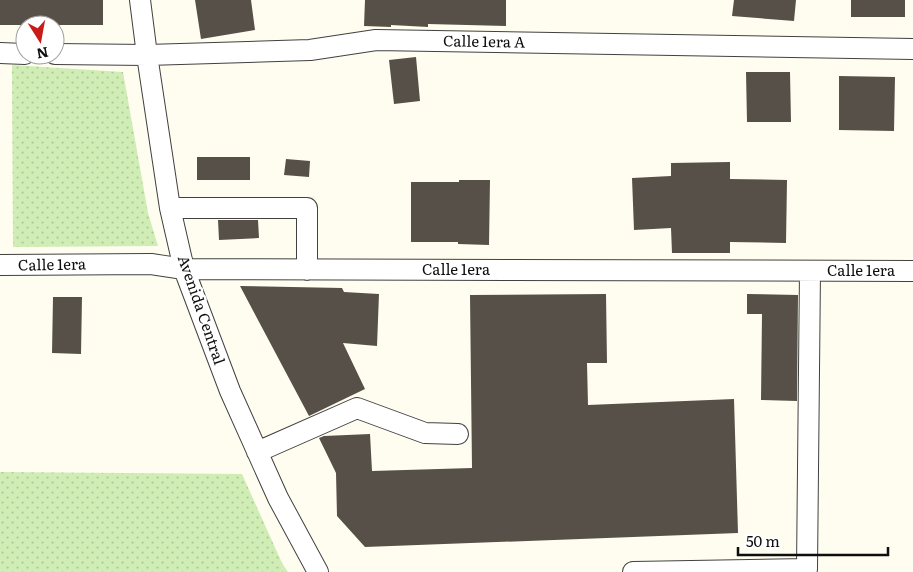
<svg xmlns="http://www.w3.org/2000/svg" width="913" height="572" font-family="Literata,serif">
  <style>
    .grass { fill: url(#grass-dots) }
    .building { fill: #575049 }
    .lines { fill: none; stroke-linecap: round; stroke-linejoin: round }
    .minor-casing { stroke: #414141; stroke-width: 22 }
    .minor { stroke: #fff; stroke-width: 20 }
    .labels { text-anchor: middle; stroke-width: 5; stroke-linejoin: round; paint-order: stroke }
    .street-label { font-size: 15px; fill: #0e0e0e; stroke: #fff }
  </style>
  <defs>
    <pattern id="grass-dots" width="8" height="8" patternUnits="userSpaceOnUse" patternTransform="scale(1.25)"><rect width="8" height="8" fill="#cfedb5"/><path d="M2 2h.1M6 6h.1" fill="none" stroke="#b1ca9a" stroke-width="1.8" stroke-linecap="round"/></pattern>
  </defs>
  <rect width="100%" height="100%" fill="#fffdef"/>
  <path class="grass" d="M12 65 123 72 148 213 158 246 13 247Z
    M0 472 242 474 282 563 288 572H0Z"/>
  <path class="building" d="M0 0H103V25H0Z
    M195 0H251L255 30 201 39Z
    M365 0H506V26L428 24V27L391 25V27L364 26Z
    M734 0H796L794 21 732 16Z
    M851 0H905V17H851Z
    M416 57 420 101 394 104 389 60Z
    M746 72H790L791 122H747Z
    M839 76 895 77 894 131 839 130Z
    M197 157H250V180H197Z
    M286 159 310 161 309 177 284 175Z
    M730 162V179L787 180 786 243 730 242V253H672L671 228 634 230 632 178 671 176V163Z
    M459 180H490L489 245 458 244V242H411V182H459Z
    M218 220H258L259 238 219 240Z
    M240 286 342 288 344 292 379 294 377 346 343 343 365 389 309 416Z
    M606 294 607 363H587L588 405 734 399 738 533 365 547 337 516 336 473 319 438 324 436 370 434 372 471 472 468 470 295Z
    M747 294 798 295 797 401 761 400 762 314H747Z
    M53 297H82L81 354 52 353Z"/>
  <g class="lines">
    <defs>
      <path id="minor" d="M140 0 147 55 170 208 184 269 230 391 278 498 318 572
        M0 53 25 54
        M55 54 147 55 310 50 376 40 913 49
        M170 208H307V270
        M0 265 151 264 184 269 913 271
        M257 452 357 408 425 433 458 434
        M633 572 807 569 810 271"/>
    </defs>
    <use href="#minor" class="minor-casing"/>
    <use href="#minor" class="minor"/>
  </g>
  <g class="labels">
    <g class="street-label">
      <text transform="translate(484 42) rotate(1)" y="5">Calle 1era A</text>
      <text transform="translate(52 265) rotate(-1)" y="5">Calle 1era</text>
      <text x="456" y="275">Calle 1era</text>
      <text x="861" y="276">Calle 1era</text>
      <text transform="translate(201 310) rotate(71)" y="5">Avenida Central</text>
    </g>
  </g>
  <g transform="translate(40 40) rotate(169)"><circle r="24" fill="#ffffff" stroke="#9f9f9f"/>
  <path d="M0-4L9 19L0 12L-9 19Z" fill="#c81c1b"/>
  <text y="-8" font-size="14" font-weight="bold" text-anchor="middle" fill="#0e0e0e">N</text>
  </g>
  <path d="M738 547v8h150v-8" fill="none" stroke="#0e0e0e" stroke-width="2.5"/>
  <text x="746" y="547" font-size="15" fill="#0e0e0e" stroke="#ffffff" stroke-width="4" paint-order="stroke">50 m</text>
</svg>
